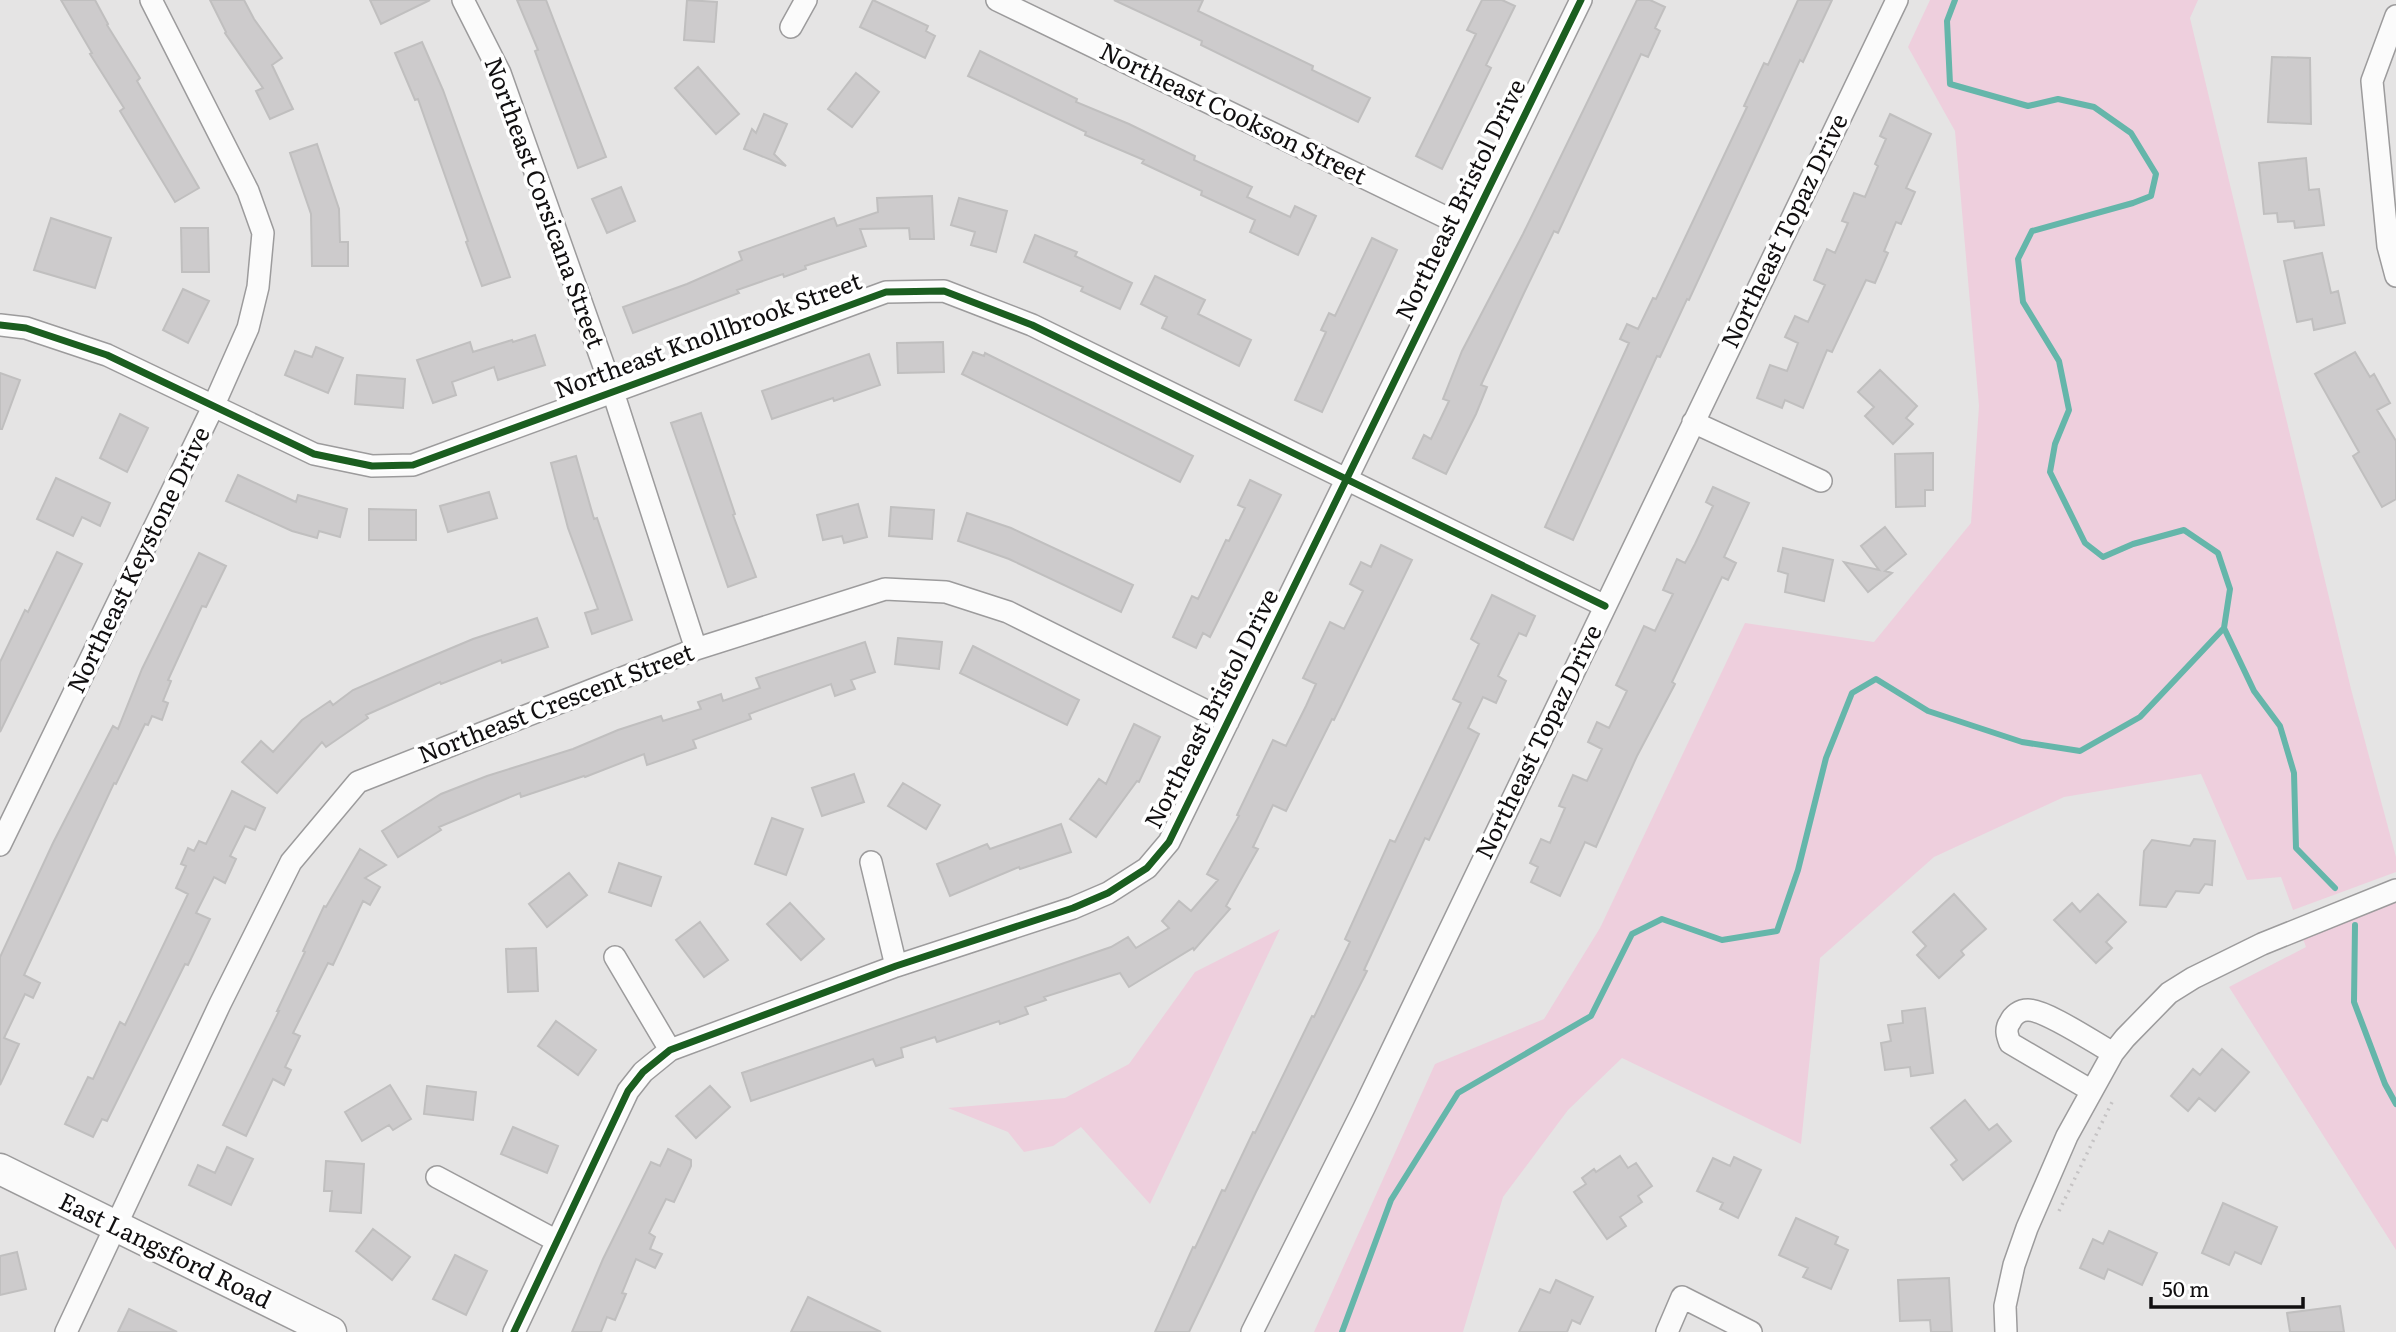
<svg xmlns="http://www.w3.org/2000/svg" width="2396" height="1332" font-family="Literata,serif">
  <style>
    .green { fill: #eecfdd }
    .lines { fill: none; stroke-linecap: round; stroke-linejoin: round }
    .stream { stroke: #65b6aa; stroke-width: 6 }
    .building { fill: #cdcbcc; stroke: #c0bfbf; stroke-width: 2 }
    .street-casing { stroke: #9c9b9c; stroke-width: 24 }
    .secondary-casing { stroke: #9c9b9c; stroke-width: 33 }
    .path { stroke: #c5c3c4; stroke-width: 3.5; stroke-dasharray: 2 5; stroke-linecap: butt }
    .street { stroke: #fbfbfb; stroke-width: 21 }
    .secondary { stroke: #fbfbfb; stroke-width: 30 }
    .cycleway-casing { stroke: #fff; stroke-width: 11 }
    .cycleway { stroke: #1b5e20; stroke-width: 7 }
    .labels { text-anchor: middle; stroke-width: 7; stroke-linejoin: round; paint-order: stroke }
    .street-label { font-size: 24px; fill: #110f10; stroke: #fff }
  </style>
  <rect width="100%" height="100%" fill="#e5e4e4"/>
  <path class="green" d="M1930 0H2198L2190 18 2351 689 2396 857V872L2293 910 2281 877 2247 880 2201 774 2064 797 1934 857 1820 958 1801 1144 1622 1058 1568 1110 1503 1197 1463 1332H1314L1435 1064 1544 1019 1600 928 1745 623 1874 642 1971 523 1979 406 1955 131 1908 47Z
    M2396 902V1250L2229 987 2306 947 2301 933Z
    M1280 929 1150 1204 1081 1127 1053 1146 1024 1152 1008 1132 948 1108 1065 1098 1129 1064 1195 972Z"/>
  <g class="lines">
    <path class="stream" d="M2224 628 2254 691 2280 726 2294 773 2296 848 2335 888
      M2355 925 2354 1002 2385 1084 2396 1104
      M1342 1332 1391 1200 1458 1093 1591 1016 1632 934 1662 919 1722 940 1777 931 1798 870 1826 758 1852 693 1876 679 1928 711 2022 742 2080 751 2140 717 2224 628 2230 589 2218 553 2184 530 2133 544 2103 557 2085 543 2050 472 2055 444 2069 410 2059 361 2023 302 2018 259 2032 231 2133 203 2151 196 2156 174 2131 133 2094 107 2058 99 2028 106 1950 84 1947 21 1955 0"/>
  </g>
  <path class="building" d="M61 0H95L108 24 107 25 140 78 137 81 199 188 175 202 120 111 124 108 90 54 92 53Z
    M210 0H244L254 19 282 58 272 65 293 109 270 119 256 91 263 88 225 33 226 32Z
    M370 0H430L381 24Z
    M517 0H546L606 157 578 168 535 51 538 50Z
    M687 0 717 2 714 42 684 40Z
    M873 0 928 26 926 31 935 36 925 58 860 27Z
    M1114 0H1203L1198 11 1313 66 1312 70 1370 98 1358 122 1201 45 1202 41Z
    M1482 0H1502L1515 6 1486 65 1491 68 1442 169 1416 156 1476 34 1467 30Z
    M1637 0H1650L1665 7 1655 28 1660 31 1648 57 1641 54 1558 233 1554 231 1524 293 1481 385 1487 387 1476 414 1446 474 1413 458 1424 435 1431 439 1449 401 1443 399 1462 351 1523 234Z
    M1798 0H1832L1803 62 1800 60 1689 300 1687 299 1660 357 1657 356 1573 540 1545 527 1629 343 1620 339 1627 324 1638 329 1653 298 1656 299 1747 107 1744 106 1764 63 1768 65Z
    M422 42 443 90 510 277 482 286 466 242 468 241 418 99 415 100 395 53Z
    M980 51 1077 99 1076 102 1129 124 1195 156 1194 160 1252 187 1247 197 1290 217 1295 206 1316 216 1298 255 1250 232 1255 220 1201 195 1202 191 1142 163 1144 160 1085 135 1086 132 968 76Z
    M2272 57 2310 58 2311 124 2268 122Z
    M698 67 739 114 716 134 675 88Z
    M856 73 879 92 852 127 828 109Z
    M764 114 787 124 774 154 786 166 744 149 752 129 756 133Z
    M1890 114 1931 134 1906 188 1915 192 1901 224 1896 222 1884 251 1888 253 1875 283 1866 280 1832 352 1827 350 1803 408 1785 400 1782 408 1757 398 1770 365 1787 371 1798 343 1785 337 1795 316 1808 322 1825 285 1814 280 1827 249 1835 253 1848 223 1842 221 1854 193 1865 197 1878 166 1875 164 1886 139 1880 136Z
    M317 144 339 209 340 242H348V266H312L311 214 290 153Z
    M2306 158 2309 190 2319 189 2324 225 2295 228 2294 221 2278 222 2277 213 2264 214 2259 163Z
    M621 187 635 221 607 233 592 199Z
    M932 196 934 239H910L909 228 860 229 866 246 805 266 806 269 784 277 783 274 737 290 739 293 633 333 623 307 687 284 742 260 739 252 834 218 837 226 878 212 877 198Z
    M959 198 1007 211 996 252 971 245 975 232 951 225Z
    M51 218 111 238 95 288 34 270Z
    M181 228H208L209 272H182Z
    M1035 235 1077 252 1075 256 1132 283 1120 309 1081 291 1083 287 1024 262Z
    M1372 238 1397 250 1322 412 1295 400 1326 332 1321 330 1329 313 1335 316Z
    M2322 253 2331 293 2338 291 2345 323 2314 330 2312 319 2297 322 2284 261Z
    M1155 276 1205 300 1198 314 1251 340 1239 366 1162 328 1167 317 1141 304Z
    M183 289 209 301 188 343 163 330Z
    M535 335 545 365 498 380 494 367 452 382 456 395 433 403 417 360 470 342 473 352 512 340 513 342Z
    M943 342 944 372 898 373 897 343Z
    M316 347 343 358 328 393 285 375 295 351 312 357Z
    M973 352 984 356 985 353 1193 456 1180 482 962 374Z
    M2355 352 2370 377 2374 374 2390 403 2377 410 2396 441V499L2382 507 2353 456 2359 452 2315 374Z
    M869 354 880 385 834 401 833 398 772 419 762 391Z
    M1880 370 1917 406 1906 418 1913 424 1893 444 1865 416 1874 407 1858 392Z
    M0 373 20 380 2 429H0Z
    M357 375 405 379 403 408 355 404Z
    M701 413 735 514 733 515 756 577 728 587 671 423Z
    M120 414 148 428 127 472 100 458Z
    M1933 453V490H1925V506L1896 507 1895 454Z
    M576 456 594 519 597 518 632 620 592 634 585 613 598 609 568 528 551 463Z
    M238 475 296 502 298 495 347 509 340 537 319 531 317 538 292 531 226 501Z
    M56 478 110 503 100 526 82 517 73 536 37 519Z
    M1250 480 1281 495 1210 637 1203 633 1196 648 1173 637 1192 596 1198 599 1226 540 1229 541 1245 508 1238 505Z
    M1713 487 1749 503 1724 557 1736 563 1728 580 1722 577 1672 682 1675 684 1637 756 1596 847 1585 842 1560 896 1531 882 1538 867 1530 863 1541 839 1550 843 1565 808 1559 806 1573 775 1587 781 1602 749 1588 742 1597 722 1609 728 1627 691 1616 685 1644 626 1655 631 1673 594 1663 590 1677 559 1685 563 1695 544 1713 506 1706 502Z
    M489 492 497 518 448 532 440 506Z
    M858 504 867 537 844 543 842 536 823 540 817 515Z
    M891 507 934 510 932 539 889 536Z
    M369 509 416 510V540H369Z
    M967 513 1011 528 1133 585 1121 612 1009 559 958 541Z
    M1885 527 1906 554 1885 571 1892 573 1868 592 1844 562 1879 570 1861 546Z
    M1381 545 1412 560 1334 720 1332 719 1286 811 1273 805 1253 847 1258 849 1226 906 1230 909 1194 950 1193 948 1129 987 1120 973 1044 997 1046 1000 1025 1007 1028 1014 1000 1024 999 1021 937 1042 935 1037 901 1048 903 1057 876 1066 873 1059 751 1101 742 1073 1111 947 1128 937 1136 948 1169 928 1162 921 1179 901 1191 911 1218 880 1207 874 1239 816 1237 815 1273 740 1286 746 1306 706 1316 684 1303 678 1330 622 1344 629 1363 591 1350 584 1361 562 1371 567Z
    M1783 548 1833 560 1824 601 1785 592 1788 574 1778 571Z
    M57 552 82 564 0 732V662L25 610 28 612Z
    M199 553 226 566 206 607 202 606 168 680 171 681 163 701 168 703 162 720 152 716 148 725 145 724 116 784 114 783 24 975 40 983 33 998 25 994 4 1038 19 1044 0 1085V957L53 843 113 726 118 729 142 669Z
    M1492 595 1535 616 1526 636 1519 633 1498 676 1506 681 1496 703 1483 697 1468 728 1479 734 1429 840 1425 838 1364 970 1367 971 1256 1192 1189 1332H1155L1193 1247 1195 1248 1222 1190 1225 1191 1253 1132 1255 1133 1312 1016 1314 1017 1350 942 1345 939 1390 840 1395 842 1461 703 1453 699 1479 644 1471 639Z
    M537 618 548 647 502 663 501 660 441 684 440 682 366 715 368 718 326 747 322 742 277 793 242 762 261 741 273 752 302 720 330 701 333 705 353 690 411 665 473 639Z
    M898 638 942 642 939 669 895 664Z
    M865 642 875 672 851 680 855 689 835 696 831 684 749 714 751 719 693 740 696 748 647 765 644 754 585 777 584 776 521 797 520 793 439 827 441 830 398 857 382 831 441 794 487 776 573 749 618 730 661 716 663 721 701 709 698 702 721 694 723 701 760 688 756 678Z
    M973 646 1079 700 1067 725 960 673Z
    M1134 724 1160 737 1139 782 1137 781 1096 837 1070 819 1099 779 1106 784Z
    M854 774 864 802 822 816 812 788Z
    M903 783 940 805 926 829 888 806Z
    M232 791 265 808 255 830 245 826 230 856 236 859 225 883 214 877 196 913 210 919 188 965 185 964 107 1121 102 1119 93 1137 65 1124 88 1077 93 1079 120 1022 125 1025 188 894 176 888 186 866 181 864 188 848 194 851 199 841 206 844Z
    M772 818 803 829 786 875 755 864Z
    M1061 824 1071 852 1020 869 1019 867 950 896 937 864 987 844 990 849Z
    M2194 839 2215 841 2212 885 2205 884 2199 893 2176 891 2166 907 2140 905 2144 851 2152 840 2190 846Z
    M360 849 386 865 365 878 380 887 370 905 363 901 333 965 328 963 293 1033 300 1036 285 1067 291 1070 284 1085 273 1079 246 1136 223 1125 279 1011H277L305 952 303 951 324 906 326 907Z
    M619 863 661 877 651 906 609 892Z
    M569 873 587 895 547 927 529 904Z
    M1954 894 1986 929 1961 951 1964 955 1939 978 1917 955 1926 946 1913 932Z
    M2098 894 2126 922 2106 942 2112 948 2096 963 2054 920 2072 903 2080 912Z
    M790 903 824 939 801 960 767 924Z
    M700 922 728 960 704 977 676 940Z
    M536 948 538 991 508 992 506 949Z
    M1925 1008 1933 1073 1911 1076 1910 1067 1885 1070 1881 1043 1891 1041 1888 1025 1903 1023 1902 1011Z
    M556 1021 596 1050 578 1075 538 1046Z
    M2222 1049 2249 1072 2215 1111 2199 1098 2188 1111 2171 1096 2193 1069 2200 1075Z
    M390 1085 411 1119 393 1130 389 1125 362 1141 345 1112Z
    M427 1086 476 1092 473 1120 424 1114Z
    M710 1086 730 1107 696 1138 676 1116Z
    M1965 1100 1989 1130 1997 1124 2011 1141 1963 1180 1951 1165 1957 1160 1931 1128Z
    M513 1127 558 1146 547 1173 501 1154Z
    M227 1147 253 1159 231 1205 189 1185 198 1165 215 1173Z
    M668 1149 691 1160V1166L674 1202 666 1199 649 1233 655 1237 650 1249 662 1254 655 1268 636 1259 622 1293 626 1294 615 1320 607 1317 601 1332H572L603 1259 651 1162 660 1166Z
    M1620 1156 1628 1168 1636 1163 1652 1186 1638 1196 1642 1202 1620 1217 1626 1226 1607 1239 1574 1192 1586 1184 1582 1178 1594 1169 1596 1172Z
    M1734 1157 1761 1170 1738 1218 1720 1209 1723 1203 1697 1191 1713 1158 1730 1166Z
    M326 1161 364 1164 361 1213 330 1211 332 1191H324Z
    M2223 1203 2277 1227 2261 1264 2235 1252 2229 1265 2202 1253Z
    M1796 1218 1838 1237 1835 1244 1848 1250 1831 1289 1803 1277 1808 1268 1779 1255Z
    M373 1229 410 1257 392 1280 356 1251Z
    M2109 1231 2157 1253 2142 1285 2108 1269 2104 1279 2080 1268 2093 1239 2103 1244Z
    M17 1252 26 1289 0 1295V1256Z
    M455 1255 487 1271 466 1315 433 1299Z
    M1949 1278 1952 1332H1931L1930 1320 1900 1321 1898 1280Z
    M1556 1280 1593 1297 1580 1324 1572 1320 1567 1332H1519L1540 1289 1550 1293Z
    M808 1297 881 1332H791Z
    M2340 1306 2344 1332H2290L2287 1313Z
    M129 1309 177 1332H118Z"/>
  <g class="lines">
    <defs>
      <path id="street" d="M463 0 500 73 613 392 696 649
        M997 0 1468 228
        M2396 16 2372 81 2388 246 2396 276
        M791 27 806 0
        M0 325 26 328 107 355 314 454 372 466 413 465 886 292 944 291 1032 325 1605 606
        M1693 422 1821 481
        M0 845 213 407 248 328 258 287 263 233 248 191 151 0
        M871 862 896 966
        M615 957 670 1050
        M2092 1091 2010 1043C2007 1035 2005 1029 2010 1022 2013 1015 2020 1010 2028 1010 2046 1010 2095 1043 2113 1053
        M437 1177 557 1241
        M66 1332 220 1004 291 862 358 782 696 649 885 589 946 592 1008 612 1228 722
        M514 1332 628 1091 643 1072 670 1050 896 966 1073 908 1108 893 1147 868 1169 842 1581 0
        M1252 1332 1364 1108 1897 0
        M1667 1332 1682 1297 1751 1332
        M2006 1332 2005 1306 2014 1265 2027 1228 2067 1136 2113 1053 2125 1038 2169 993 2193 978 2262 944 2396 890"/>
      <path id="secondary" d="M0 1169 331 1332"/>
    </defs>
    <use href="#street" class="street-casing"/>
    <use href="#secondary" class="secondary-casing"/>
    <path class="path" d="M2059 1211 2114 1098"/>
    <use href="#street" class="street"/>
    <use href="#secondary" class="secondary"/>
    <defs>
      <path id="cycleway" d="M0 325 26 328 107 355 314 454 372 466 413 465 886 292 944 291 1032 325 1605 606
        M514 1332 628 1091 643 1072 670 1050 896 966 1073 908 1108 893 1147 868 1169 842 1581 0"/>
    </defs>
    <use href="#cycleway" class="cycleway-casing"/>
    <use href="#cycleway" class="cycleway"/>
  </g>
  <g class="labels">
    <g class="street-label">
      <text transform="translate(1233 114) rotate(26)" y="8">Northeast Cookson Street</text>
      <text transform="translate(1461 200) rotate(-64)" y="8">Northeast Bristol Drive</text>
      <text transform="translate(544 203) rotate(70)" y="8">Northeast Corsicana Street</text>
      <text transform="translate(1785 231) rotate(-64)" y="8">Northeast Topaz Drive</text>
      <text transform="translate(708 336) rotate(-20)" y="8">Northeast Knollbrook Street</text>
      <text transform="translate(139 560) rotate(-64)" y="8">Northeast Keystone Drive</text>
      <text transform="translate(556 704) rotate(-21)" y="8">Northeast Crescent Street</text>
      <text transform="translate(1212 709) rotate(-63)" y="8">Northeast Bristol Drive</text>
      <text transform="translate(1539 742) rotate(-64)" y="8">Northeast Topaz Drive</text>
      <text transform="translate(165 1251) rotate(26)" y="8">East Langsford Road</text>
    </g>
  </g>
  <path d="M2151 1297v10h152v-10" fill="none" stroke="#110f10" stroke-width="3.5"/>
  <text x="2162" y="1297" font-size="21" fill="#110f10" stroke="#ffffff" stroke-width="5" paint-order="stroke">50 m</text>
</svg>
